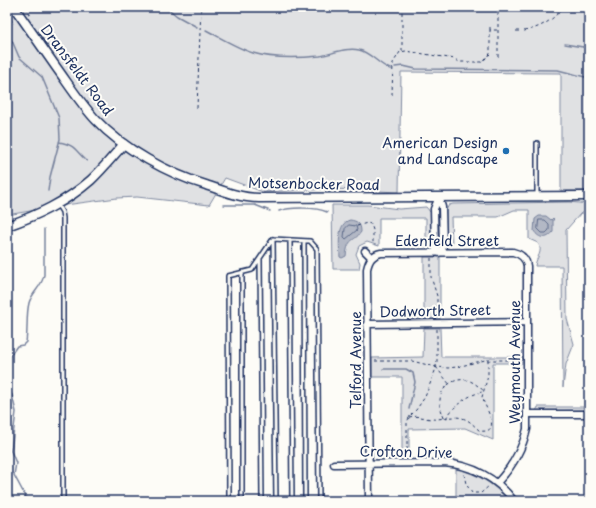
<svg xmlns="http://www.w3.org/2000/svg" width="596" height="508" font-family="'Playpen Sans',sans-serif">
  <style>
    .green { fill: #e0e1e3; stroke: #7e88a0 }
    .water { fill: #b3b8c5; stroke: #76819c }
    .lines { fill: none; stroke-linecap: round; stroke-linejoin: round }
    .shore { stroke: #586687; stroke-width: 1 }
    .stream { stroke: #76819c; stroke-width: 1.5 }
    .service-casing { stroke: #1b2f5e; stroke-width: 6 }
    .minor-casing { stroke: #1b2f5e; stroke-width: 9 }
    .secondary-casing { stroke: #1b2f5e; stroke-width: 11 }
    .path { stroke: #1b2f5e; stroke-width: 1; stroke-dasharray: 3 3; stroke-linecap: butt }
    .service { stroke: #fdfcf7; stroke-width: 3 }
    .minor { stroke: #fdfcf7; stroke-width: 6 }
    .secondary { stroke: #fdfcf7; stroke-width: 8 }
    .poi-dot { fill: #1f6fb2; stroke: #fdfcf7; stroke-width: 1.5 }
    .labels { text-anchor: middle; stroke-width: 4; stroke-linejoin: round; paint-order: stroke }
    .street-label { font-size: 14px; fill: #1b2f5e; stroke: #fdfcf7 }
    .poi-label { font-size: 14px; fill: #1b2f5e; stroke: #fdfcf7; text-anchor: end }
  </style>
  <rect width="100%" height="100%" fill="#fdfcf7"/>
  <filter id="ink" filterUnits="userSpaceOnUse"><feTurbulence type="fractalNoise" baseFrequency=".025" numOctaves="2"/><feDisplacementMap in="SourceGraphic" scale="8" xChannelSelector="R" yChannelSelector="G"/><feConvolveMatrix kernelMatrix="1 2 1 2 8 2 1 2 1" color-interpolation-filters="sRGB"/></filter>
  <g filter="url(#ink)">
    <path class="green" d="M7 7H589V191H561V73L401 72 399 192 333 189 263 192 225 178 209 205 137 197 117 198 65 205 7 215Z
      M569 202 589 204V213H581L566 230 567 319 574 344 566 364 563 387 562 266H535C536 257 544 252 538 243L529 239V210H514L498 217H451L452 245 446 243V210L449 205 453 204Z
      M332 205H368L399 209 426 207 431 213V244L426 245V218H379V246L367 242 359 246 356 254 360 263 359 269H333Z
      M424 257H440V319H424Z
      M424 328H440L441 357H523V363H493V440L465 428 409 429V459H402V377H372V358L423 357Z
      M538 407H589V410L536 411Z
      M456 469C476 473 495 484 508 501H487L486 498H456Z"/>
    <path class="water" d="M539 216H546L551 220 553 218 554 219 553 220V232C547 240 539 239 534 231L535 219Z
      M350 220C357 221 361 223 361 232 353 243 348 237 346 256L342 258 340 257C339 245 337 223 350 220Z"/>
    <g class="lines">
      <path class="shore" d="M539 220H545L549 224V230L546 233H542L538 229Z
        M349 225 356 226 357 230 346 239 344 237 345 229Z"/>
      <path class="stream" d="M166 7 177 16 197 27
        M206 30C221 38 237 48 253 53 273 59 299 58 320 56 332 54 346 47 359 50 370 52 379 65 390 69
        M7 33 13 43 19 57 42 77 59 118 60 139 50 177 48 191
        M565 44 589 48
        M395 67 403 66 416 69 558 70 589 78
        M59 142C76 145 75 151 87 161
        M224 205H255L270 211
        M279 211C290 207 316 207 327 212
        M7 360 17 346 23 345 26 342C28 329 26 315 29 303 32 292 42 287 44 275V229
        M383 369H406L413 373 415 382 409 409
        M7 385 12 395 16 412 11 451 16 463 14 475 28 501"/>
      <defs>
        <path id="service" d="M537 195V143
          M57 204 62 212 63 218V497
          M273 239 310 241 317 249 319 501
          M273 239 276 501
          M290 240 292 501
          M304 241 305 501
          M260 259 262 501
          M229 501 228 276 252 270 273 239
          M242 501V272"/>
        <path id="minor" d="M439 197 442 207 443 247 439 253 435 247 434 209Z
          M365 251 372 258
          M367 324 527 322
          M528 414H589
          M334 464 444 463C472 465 497 478 514 501
          M369 501 367 269C369 260 372 255 381 253L513 252C521 254 526 258 527 266V429C522 451 512 467 497 483"/>
        <path id="secondary" d="M14 7C28 27 42 47 56 67 69 85 81 104 96 120 123 149 169 174 206 185 223 191 241 198 259 198L589 196
          M7 226C38 215 66 202 91 180 103 169 113 156 124 144"/>
      </defs>
      <use href="#service" class="service-casing"/>
      <use href="#minor" class="minor-casing"/>
      <use href="#secondary" class="secondary-casing"/>
      <path class="path" d="M26 7 31 16
        M584 7 589 13
        M7 14 14 24
        M490 30V24
        M516 31H519
        M524 31C540 28 554 20 563 7
        M402 51V7
        M498 57V7
        M392 95 393 63 400 52 406 51 455 59 459 62H482L490 54V30H499
        M197 108 201 7
        M357 226 367 223 371 224 373 230V245
        M431 258V277L437 296V318
        M375 361H412L436 367 448 368 457 367 485 360H521
        M436 367 450 385
        M409 417C417 415 423 418 431 419 441 420 452 415 462 418 470 420 474 426 480 431 504 434 483 404 482 397L488 376V360
        M444 418C442 412 439 406 440 400 441 385 457 376 470 381 475 383 479 387 483 390
        M446 418C454 406 467 395 482 392
        M407 456V422L410 416 416 410 425 397 435 371 437 361V329
        M464 474 466 484 472 493H481L489 486"/>
      <use href="#service" class="service"/>
      <use href="#minor" class="minor"/>
      <use href="#secondary" class="secondary"/>
    </g>
  </g>
  <circle class="poi-dot" cx="506" cy="151" r="4"/>
  <g class="labels">
    <g class="street-label">
      <text transform="translate(77 70) rotate(53)" y="5">Dransfeldt Road</text>
      <text transform="translate(314 184) rotate(1)" y="5">Motsenbocker Road</text>
      <text x="447" y="246">Edenfeld Street</text>
      <text transform="translate(435 311) rotate(-1)" y="5">Dodworth Street</text>
      <text transform="translate(356 360) rotate(-90)" y="5">Telford Avenue</text>
      <text transform="translate(515 362) rotate(-90)" y="5">Weymouth Avenue</text>
      <text transform="translate(406 452) rotate(1)" y="5">Crofton Drive</text>
    </g>
    <g class="poi-label">
      <text x="498" y="148">American Design<tspan x="498" dy="16">and Landscape</tspan></text>
    </g>
  </g>
  <rect width="596" height="508" fill="none" stroke="#fdfcf7" stroke-width="24"/>
  <rect x="12" y="12" width="572" height="484" fill="none" stroke="#1b2f5e" stroke-width="1.5" filter="url(#ink)"/>
</svg>
